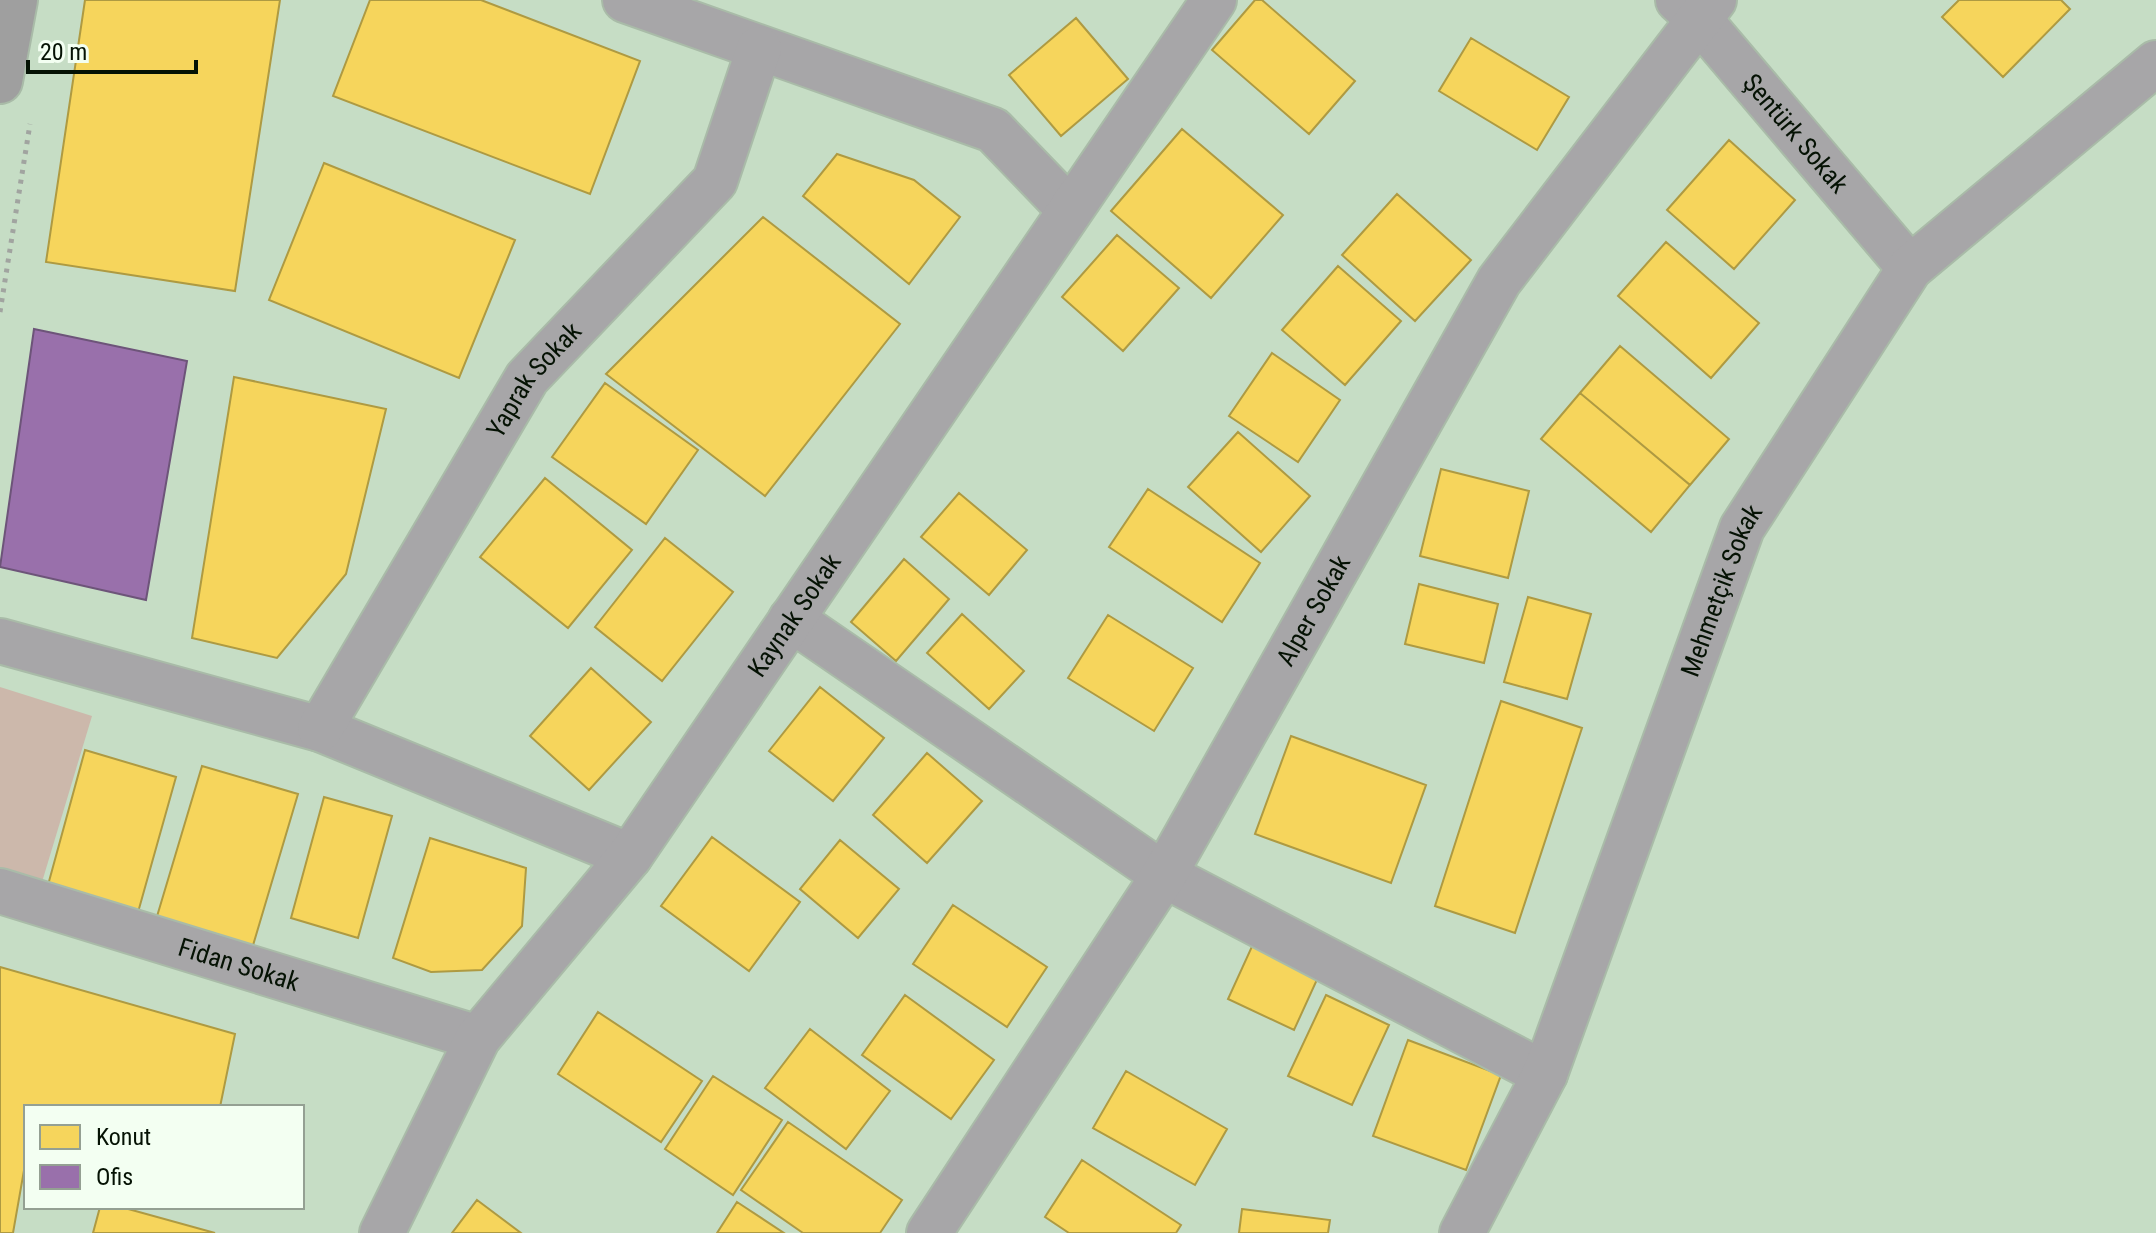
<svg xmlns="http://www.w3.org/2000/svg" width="2156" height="1233" font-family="'Roboto Condensed',sans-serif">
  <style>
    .green { fill: #ccb8ab }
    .homes { fill: #f6d55c; stroke: #ae9a42; stroke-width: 2 }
    .offices { fill: #9970ab; stroke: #6d5479; stroke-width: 2 }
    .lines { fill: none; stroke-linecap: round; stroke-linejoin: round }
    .minor-casing { stroke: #a9bba8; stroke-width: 48 }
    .major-casing { stroke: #a9bba8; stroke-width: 48 }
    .path { stroke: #a1a4a0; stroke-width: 5; stroke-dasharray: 4 6; stroke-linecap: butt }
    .minor { stroke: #a7a6a8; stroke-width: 44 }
    .major { stroke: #9f9f9f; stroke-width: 44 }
    .labels { text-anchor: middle; stroke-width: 8; stroke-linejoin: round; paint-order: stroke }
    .street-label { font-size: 26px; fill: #051204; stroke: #f3fff2 }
  </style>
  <rect width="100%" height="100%" fill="#c6ddc5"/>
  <path class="green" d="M0 687 92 716 39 892 0 881Z"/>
  <path class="homes" d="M85 0H280L235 291 46 262Z
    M370 0H481L640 61 590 194 333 96Z
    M1255 0H1262L1355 81 1309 134 1212 50Z
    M1959 0H2061L2070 9 2003 77 1942 17Z
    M1076 18 1128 79 1061 136 1009 75Z
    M1471 38 1569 97 1537 150 1439 91Z
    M1182 129 1283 215 1211 298 1111 211Z
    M1729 140 1795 200 1734 269 1667 210Z
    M837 154 914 180 960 217 909 284 803 196Z
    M324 163 515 240 459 378 269 300Z
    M1397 194 1471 260 1415 321 1342 255Z
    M763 217 900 324 765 496 606 374Z
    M1117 235 1179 288 1123 351 1062 297Z
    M1666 242 1759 323 1711 378 1618 296Z
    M1338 266 1401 321 1345 385 1282 330Z
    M1620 346 1729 439 1690 485 1580 393Z
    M1272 353 1340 400 1298 462 1229 416Z
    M234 377 386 409 346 574 277 658 192 638Z
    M605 383 698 450 646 524 552 457Z
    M1580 393 1690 485 1651 532 1541 439Z
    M1238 432 1310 496 1261 552 1188 487Z
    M1441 469 1529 491 1508 578 1420 556Z
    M545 478 632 550 568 628 480 557Z
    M1148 489 1260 563 1222 622 1109 547Z
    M959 493 1027 550 989 595 921 537Z
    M665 538 733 592 662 681 595 627Z
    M904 559 949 599 896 661 851 622Z
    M1419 584 1498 604 1484 663 1405 644Z
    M1528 597 1591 614 1567 699 1504 682Z
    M962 614 1024 671 989 709 927 653Z
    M1108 615 1193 668 1154 731 1068 678Z
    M591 668 651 722 589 790 530 736Z
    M820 687 884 738 833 801 769 751Z
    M1501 701 1582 728 1515 933 1435 906Z
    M1291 736 1426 785 1391 883 1255 834Z
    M85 750 176 777 135 923 45 896Z
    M927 753 982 801 927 863 873 815Z
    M202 766 298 794 251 952 155 923Z
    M324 797 392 816 358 938 291 918Z
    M712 837 800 902 749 971 661 906Z
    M430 838 526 868 522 926 482 970 431 972 393 958Z
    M840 840 899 889 858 938 800 889Z
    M953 905 1047 967 1007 1027 913 964Z
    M1254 942 1320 973 1294 1030 1228 999Z
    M0 967 235 1034 220 1107H26V1159L13 1233H0Z
    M905 995 994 1060 951 1119 862 1055Z
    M1326 995 1389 1025 1352 1105 1288 1076Z
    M598 1012 702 1081 661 1142 558 1074Z
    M810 1029 890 1091 846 1149 765 1088Z
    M1408 1040 1501 1075 1466 1170 1373 1136Z
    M1126 1071 1227 1129 1195 1185 1093 1128Z
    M713 1076 782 1120 733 1195 665 1149Z
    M788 1122 902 1200 880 1233H803L741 1190Z
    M1082 1160 1181 1225 1176 1233H1069L1045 1217Z
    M477 1200 521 1233H452Z
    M737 1202 784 1233H717Z
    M100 1207H121L215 1233H93Z
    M1242 1209 1330 1220 1328 1233H1239Z"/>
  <path class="offices" d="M34 329 187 361 146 600 0 567Z"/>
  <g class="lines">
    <defs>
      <g id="minor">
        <path d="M625 0 993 130 1070 210"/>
        <path id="s1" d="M1678 0 1698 18 1910 268"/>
        <path d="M791 619 1164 875 1545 1074"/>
        <path d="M0 641 320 729 630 856"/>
        <path id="s2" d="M320 729 527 378 715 181 759 49"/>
        <path id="s3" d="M0 891 478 1038"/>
        <path id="s4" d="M382 1233 478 1038 630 856 1214 0"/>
        <path id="s5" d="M929 1233 1164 875 1499 281 1714 0"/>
        <path id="s6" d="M1462 1233 1545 1074 1742 528 1910 268 2156 63"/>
      </g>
      <path id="major" d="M0 81 15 0"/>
    </defs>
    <use href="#minor" class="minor-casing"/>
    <use href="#major" class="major-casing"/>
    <path class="path" d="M0 312 30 124"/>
    <use href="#minor" class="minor"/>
    <use href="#major" class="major"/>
  </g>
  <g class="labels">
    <g class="street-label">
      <text dy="9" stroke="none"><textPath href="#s1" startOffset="178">Şentürk Sokak</textPath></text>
      <text dy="9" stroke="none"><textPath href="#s2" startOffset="410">Yaprak Sokak</textPath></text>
      <text dy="9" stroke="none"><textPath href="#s6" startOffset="694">Mehmetçik Sokak</textPath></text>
      <text dy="9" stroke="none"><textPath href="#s5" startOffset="732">Alper Sokak</textPath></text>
      <text dy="9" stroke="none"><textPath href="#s4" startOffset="746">Kaynak Sokak</textPath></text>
      <text dy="9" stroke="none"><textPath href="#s3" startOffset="250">Fidan Sokak</textPath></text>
    </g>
  </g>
  <rect x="24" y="1105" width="280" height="104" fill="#f3fff2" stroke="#94a093" stroke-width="2"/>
  <rect x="40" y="1125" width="40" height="24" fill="#f6d55c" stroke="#94a093" stroke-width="2"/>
  <text x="96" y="1145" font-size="24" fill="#051204">Konut</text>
  <rect x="40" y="1165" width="40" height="24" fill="#9970ab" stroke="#94a093" stroke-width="2"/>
  <text x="96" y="1185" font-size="24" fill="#051204">Ofis</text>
  <path d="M28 60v12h168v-12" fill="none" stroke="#051204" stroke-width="4"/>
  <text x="40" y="60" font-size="24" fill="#051204" stroke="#f3fff2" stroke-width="6" paint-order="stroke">20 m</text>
</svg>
